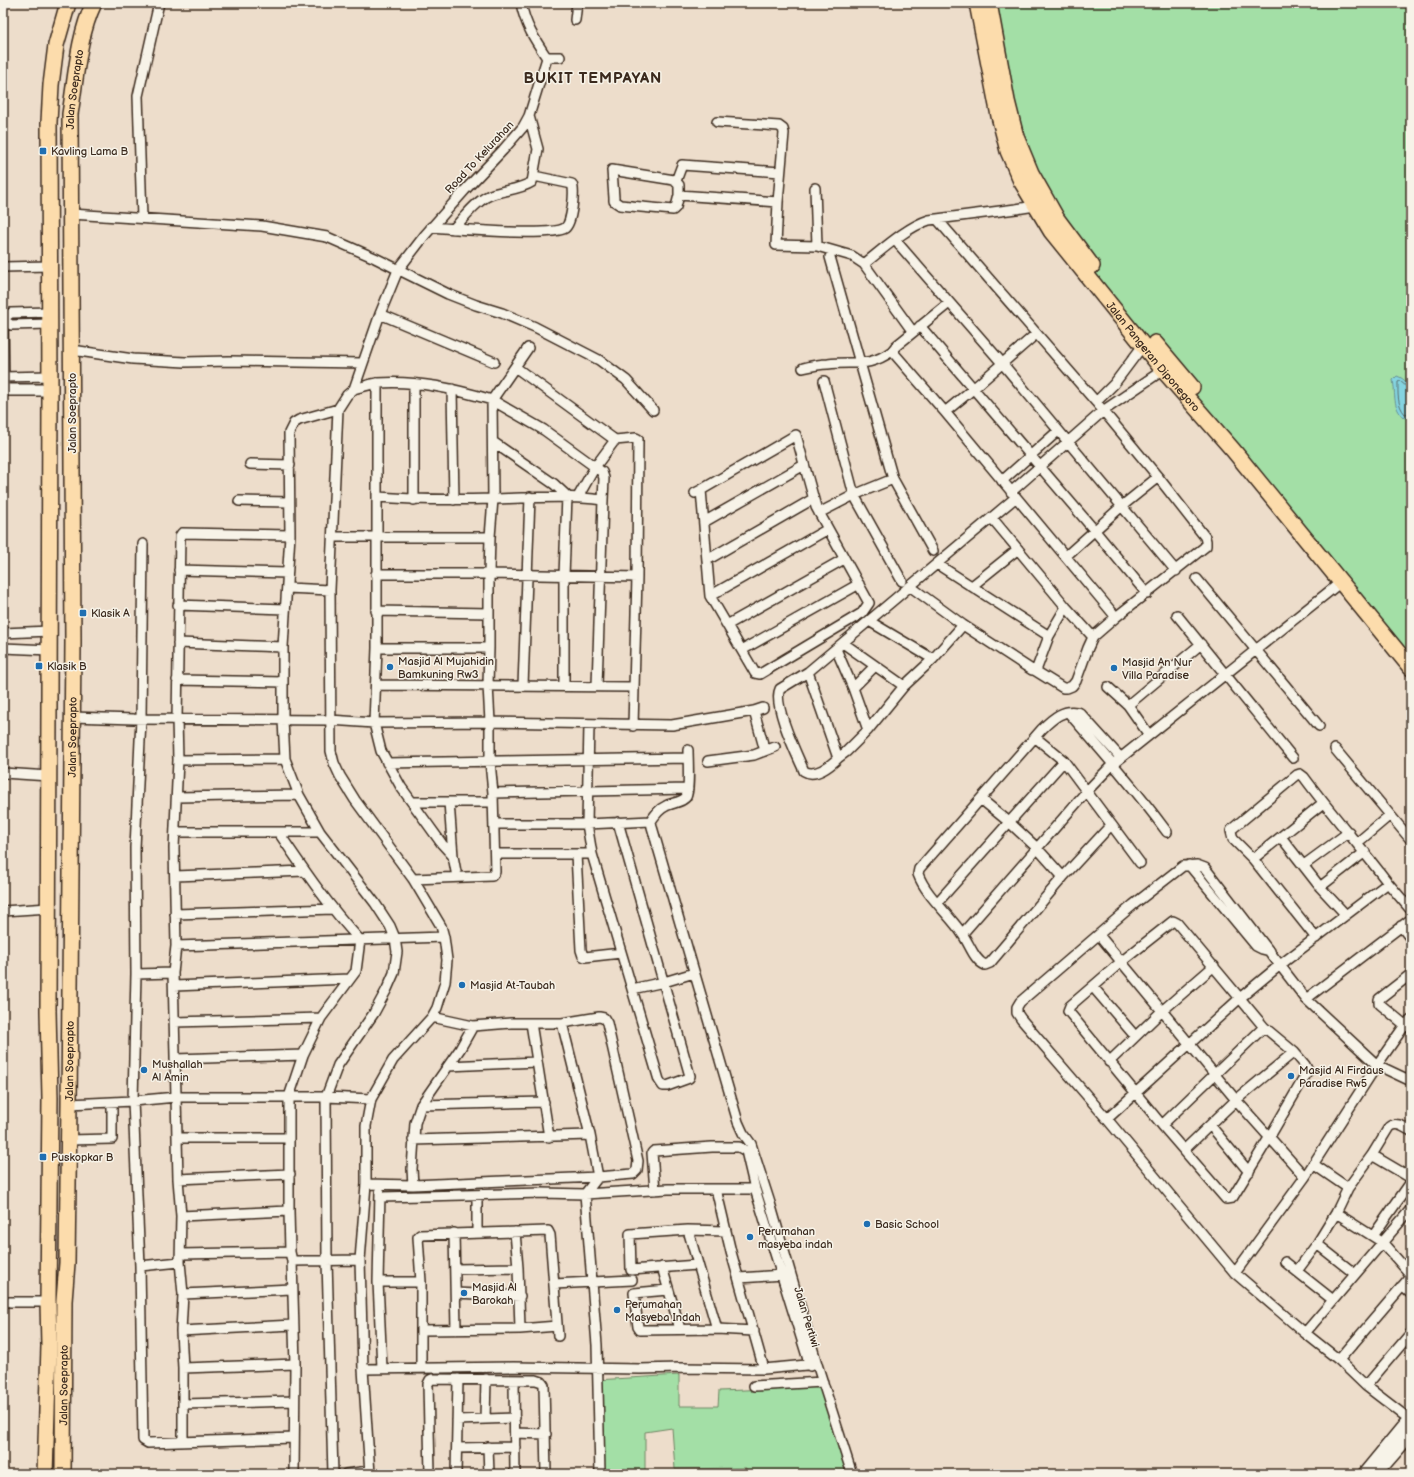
<svg xmlns="http://www.w3.org/2000/svg" width="1414" height="1477" font-family="'Balsamiq Sans',sans-serif">
  <style>
    .green { fill: #a3dfa6; stroke: #6f8462 }
    .water { fill: #84d4e0; stroke: #679092 }
    .lines { fill: none; stroke-linecap: round; stroke-linejoin: round }
    .shore { stroke: #586e6c; stroke-width: 1 }
    .minor-casing { stroke: #3b2a1e; stroke-width: 12 }
    .tertiary-casing { stroke: #3b2a1e; stroke-width: 14 }
    .secondary-casing { stroke: #3b2a1e; stroke-width: 15 }
    .trunk-casing { stroke: #3b2a1e; stroke-width: 18 }
    .minor { stroke: #f7f3e8; stroke-width: 9 }
    .tertiary { stroke: #f7f3e8; stroke-width: 11 }
    .secondary { stroke: #f7f3e8; stroke-width: 12 }
    .trunk { stroke: #fcdcac; stroke-width: 15 }
    .poi-dot { fill: #1f6fb2; stroke: #f7f3e8; stroke-width: 1.5 }
    .labels { text-anchor: middle; stroke-width: 3; stroke-linejoin: round; paint-order: stroke }
    .street-label { font-size: 11px; fill: #3b2a1e; stroke: #f7f3e8 }
    .poi-label { font-size: 11px; fill: #3b2a1e; stroke: #f7f3e8; text-anchor: start }
    .district-label { font-size: 15px; font-weight: bold; letter-spacing: 1px; fill: #3b2a1e; stroke: #f7f3e8 }
  </style>
  <rect width="100%" height="100%" fill="#edddcb"/>
  <filter id="ink" filterUnits="userSpaceOnUse"><feTurbulence type="fractalNoise" baseFrequency=".025" numOctaves="2"/><feDisplacementMap in="SourceGraphic" scale="8" xChannelSelector="R" yChannelSelector="G"/><feConvolveMatrix kernelMatrix="1 2 1 2 8 2 1 2 1" color-interpolation-filters="sRGB"/></filter>
  <g filter="url(#ink)">
    <path class="green" d="M985 3H1411V656L1247 458 1081 259 1027 173Z
      M679 1375V1406H718L719 1391 822 1387 848 1474H746V1468L675 1469 672 1428 645 1432V1474H600L596 1380Z"/>
    <path class="water" d="M1397 376C1414 382 1411 399 1411 416L1404 418C1392 406 1396 396 1393 380Z"/>
    <g class="lines">
      <path class="shore" d="M1411 388 1407 387 1400 381 1398 382C1398 394 1397 405 1405 414L1411 413"/>
      <defs>
        <path id="minor" d="M521 3C525 25 535 40 547 58
          M575 20 577 3
          M717 122 779 126 783 129 784 133 778 202
          M676 181 682 165 780 172
          M815 188 817 246
          M679 195 676 207 673 210 620 205 614 201V198L612 170 674 180 679 185V195L778 202 776 245 817 246 852 256 864 264 913 332
          M71 214 262 226 327 237 375 258 448 294 476 305 502 313 535 327 599 360 626 380 653 410
          M142 218 138 96 159 3
          M937 219 1096 402 1158 477 1205 537 1206 541V546L1116 617 1093 637 1088 648 1076 681 1072 686 1067 688H1063L1034 670
          M431 227C453 229 552 237 565 228 572 223 575 191 572 184L534 176
          M453 229C465 217 477 199 493 194 506 190 521 189 532 182L538 149 529 116
          M895 240 1002 363 1176 571
          M830 257 893 479
          M864 264C883 249 907 227 929 220L1016 209 1035 206
          M3 267 50 266
          M949 303 896 346 892 351 945 412 1116 617
          M50 312 11 313 3 319 11 325 50 324
          M380 314 494 362
          M3 316 4 390
          M920 326 1095 531 1147 594
          M528 348 492 400 544 430 602 472 604 478 603 500
          M72 350 133 359 185 362 229 361 362 363
          M515 367 615 440
          M803 368C811 366 819 364 828 364 854 361 869 368 892 351
          M3 377 50 376
          M824 381 854 495 893 479 933 551
          M377 383V648L374 723 381 751 401 787 442 844 453 856
          M354 389C362 387 370 384 378 383 417 380 455 389 492 400L493 499 490 537 489 574V648L488 685 490 722V762L493 793 495 872 492 876 413 879
          M452 389 454 500
          M1096 402 1114 384 1144 344
          M945 412 973 389 1036 334
          M493 442 554 484 567 496
          M250 464 290 465
          M1002 481 1058 431
          M1011 492 1103 411 1163 370
          M695 493 701 490 796 435 816 507 869 603 862 613 760 674 755 673 710 596 701 490
          M377 497C416 500 454 500 493 499 530 498 566 495 603 500L597 686
          M578 497 595 467 615 440 636 438 638 439 637 577 633 726
          M414 500V384
          M239 501 289 502
          M819 513 854 495 902 581
          M992 518 1066 607 1093 637
          M704 522 804 465
          M334 537H490
          M143 544 141 719 135 848 136 974 133 1101 140 1266 143 1440 148 1443 294 1438
          M1066 556 1122 506 1158 477
          M707 560 813 499
          M937 564 1049 636
          M179 570 287 573
          M376 574H489L637 577
          M1197 579 1319 726
          M972 586 1018 549
          M911 587 963 625 1032 670 1037 668 1049 636 1066 607
          M287 588 330 590
          M710 596 828 529
          M178 605 285 609
          M376 611 489 613
          M1177 615 1293 758
          M869 621 933 659
          M727 625 844 559
          M3 633 50 631
          M178 643 283 647
          M843 643 904 686
          M3 648 50 650
          M377 648H489
          M836 649 853 688
          M742 650 859 584
          M808 672 838 758 846 752 868 730 853 688 874 667
          M177 680 283 682
          M376 685 634 687
          M523 686 530 497
          M564 686V576L567 496
          M1108 687 1128 705 1149 735
          M1128 705 1201 644
          M754 711 765 751
          M1068 712C1102 751 1136 790 1167 832
          M72 717 134 719 330 720 374 723 490 722 672 725 754 711 763 708
          M589 725 587 824 592 854 659 1080 663 1086H667L689 1078 690 1076 618 822
          M868 730 904 686 933 659 963 625
          M1036 738 1064 761 1140 863
          M1335 749 1411 840
          M688 750C688 759 690 791 686 797 683 802 671 803 666 806 659 809 655 815 651 821L652 827 738 1122 743 1133 751 1144 770 1203 817 1364 852 1474
          M838 758C830 766 815 778 804 771 797 755 772 704 780 689L808 672 1015 498
          M178 760 285 759
          M708 761 754 755 775 747
          M387 763 688 758
          M3 773 49 776
          M493 793 688 789
          M177 797 299 795
          M981 799 1009 822 1037 848 1063 877
          M412 802H449
          M494 824H587L651 821
          M1111 825 1063 877 990 963 985 965C974 960 970 945 963 935 951 916 926 896 918 874L919 869 1042 729C1052 719 1065 707 1080 713L1120 757
          M175 832H320
          M279 833C304 870 329 907 360 940
          M1281 837 1320 887 1346 915
          M1357 843 1390 815
          M495 854H592
          M576 854 581 950 583 956 585 957 621 953
          M1253 859 1323 803
          M1189 865 1256 946 1262 949 1270 951
          M1304 865 1349 832
          M175 876 304 871
          M457 877 453 856 449 802H493
          M1320 887 1365 852
          M937 903 1064 761
          M3 911 49 908
          M175 914 333 909
          M1173 921 1177 923 1264 1027 1294 1052 1305 1065 1308 1071 1269 1138 1233 1197 1232 1198 1226 1199 1162 1125 1068 1011 1070 1006 1121 962Z
          M1401 926 1411 939
          M963 933 1087 791 1113 764 1341 582
          M1099 935 1236 1100 1305 1177
          M1316 938 1253 859 1233 839 1231 831 1232 829 1297 775 1300 774 1304 777C1331 814 1361 847 1388 883
          M176 946 444 937
          M136 974 173 973
          M174 986 349 979
          M1093 987 1135 1036
          M632 989 664 982 694 973
          M1306 999 1411 919
          M1411 1020 1405 1025 1411 1028
          M174 1022 321 1018
          M531 1023 549 1137
          M562 1023 590 1135 598 1177 585 1194 597 1345 600 1474
          M175 1059 303 1055
          M1109 1062 1162 1011 1214 966
          M448 1066 537 1062
          M69 1104 133 1101 176 1097H326L371 1099
          M421 1105 544 1102
          M1107 1119 1240 998 1280 965 1388 883 1411 910
          M1162 1125 1264 1027
          M1210 1125 1249 1172
          M177 1138H288
          M68 1140 112 1139V1102
          M413 1140 590 1135
          M1184 1150 1236 1100 1294 1052
          M1372 1155 1411 1178
          M1313 1164 1348 1188
          M178 1179 290 1174
          M366 1184 413 1185 598 1177 633 1174 637 1170 638 1161 607 1023 604 1018 599 1017 562 1023H511L473 1026 432 1017
          M413 1185 412 1169 415 1123 421 1105 460 1049 473 1026
          M716 1189 731 1252 764 1369
          M655 1190 652 1153 654 1151 712 1147H739L746 1151 755 1189 810 1366
          M380 1192 378 1282 382 1368
          M477 1195V1233
          M381 1197 542 1193 585 1194 668 1189H755
          M1336 1213 1382 1242 1411 1275
          M181 1216 289 1211
          M515 1232 518 1268 520 1329
          M454 1233 456 1330
          M1373 1236 1411 1182
          M1317 1244 1355 1274
          M181 1254 290 1252
          M292 1261 360 1260
          M1285 1262 1333 1300
          M697 1265 631 1270 630 1234 688 1230 726 1231
          M140 1266 180 1262
          M662 1267 680 1329
          M456 1269 518 1268
          M1297 1271 1317 1244 1336 1213 1348 1188 1372 1155 1389 1127C1396 1121 1404 1127 1411 1131
          M1235 1273 1305 1177 1377 1065 1405 1025 1381 1005 1379 1003V999L1411 974
          M739 1278 782 1275
          M378 1282H421
          M554 1284 632 1280
          M1402 1286 1411 1294
          M668 1290 634 1293 638 1327 640 1330 717 1329 688 1230
          M456 1293 520 1296
          M183 1294 292 1289
          M3 1302H48
          M717 1329 754 1331
          M421 1330 520 1329 557 1326
          M181 1331 293 1325
          M1305 1333 1411 1209
          M1339 1360 1411 1276
          M183 1368 295 1364
          M421 1368V1282L418 1237 420 1235 548 1231 550 1235 558 1336
          M363 1369 513 1367 640 1369 680 1368 764 1369 817 1364
          M514 1380 515 1474
          M754 1386 823 1382
          M1366 1386 1411 1333
          M183 1404 294 1401
          M485 1419 486 1379
          M1409 1419 1366 1386 1339 1360 1305 1333 1235 1273 1107 1119 1021 1019 1017 1013V1007L1020 1002 1133 905 1183 866 1197 865 1205 868 1306 999 1377 1065 1411 1081
          M457 1420 515 1418
          M515 1433 546 1434
          M183 1442V1368L181 1331 183 1294 180 1262 181 1216 178 1179 173 973 176 946 174 848 178 760 177 719 180 536 182 533 290 535
          M488 1447 489 1474
          M457 1448 515 1447
          M294 1474 295 1364 292 1261 290 1252 289 1211V1097L303 1055 321 1018 356 971 360 940
          M333 1474 327 1261 326 1097 338 1065 374 1013 387 989 394 973 397 952 395 938 390 926 375 903 320 832 299 795 285 759 283 720V647L290 535 289 433 294 423 299 420 338 409
          M346 1474 369 1471
          M370 1474 363 1369 360 1260 366 1184V1126L371 1099 393 1060 432 1017 437 1008 445 982 447 960 444 937 441 926 413 879 355 800 340 776 334 763 331 751 330 590 338 409 347 395 354 389 380 314 398 270 425 235 465 190 503 150 523 127 529 116 547 58 549 57H560
          M430 1474 428 1384 430 1380 432 1379 536 1380 542 1382 544 1385 546 1474
          M456 1474 458 1379"/>
        <path id="tertiary" d="M3 390H50"/>
        <path id="secondary" d="M1364 1474 1411 1417
          M1376 1474 1411 1434"/>
        <g id="trunk">
          <path id="s1" d="M977 3 999 116 1008 151 1021 181 1051 231 1163 370 1233 450 1411 668"/>
          <path d="M989 3 1007 101 1016 137 1031 173 1057 219 1092 266"/>
          <path d="M1155 343 1192 387"/>
          <path d="M45 1474 49 1346 48 1302 50 1098 48 1011 50 390 49 122 51 85 56 45 68 3"/>
          <path id="s2" d="M63 1474 64 1301 67 1263 69 1104 73 642 70 114C76 78 78 36 94 3"/>
        </g>
      </defs>
      <use href="#minor" class="minor-casing"/>
      <use href="#tertiary" class="tertiary-casing"/>
      <use href="#secondary" class="secondary-casing"/>
      <use href="#trunk" class="trunk-casing"/>
      <use href="#minor" class="minor"/>
      <use href="#tertiary" class="tertiary"/>
      <use href="#secondary" class="secondary"/>
      <use href="#trunk" class="trunk"/>
    </g>
  </g>
  <g class="poi-dot">
    <rect x="39" y="147" width="8" height="8" rx="2"/>
    <rect x="79" y="609" width="8" height="8" rx="2"/>
    <rect x="35" y="662" width="8" height="8" rx="2"/>
    <circle cx="390" cy="667" r="4"/>
    <circle cx="1114" cy="668" r="4"/>
    <circle cx="462" cy="985" r="4"/>
    <circle cx="144" cy="1070" r="4"/>
    <circle cx="1291" cy="1076" r="4"/>
    <rect x="39" y="1153" width="8" height="8" rx="2"/>
    <circle cx="867" cy="1224" r="4"/>
    <circle cx="750" cy="1237" r="4"/>
    <circle cx="464" cy="1293" r="4"/>
    <circle cx="617" cy="1310" r="4"/>
  </g>
  <g class="labels">
    <g class="street-label">
      <text dy="4" stroke="none"><textPath href="#s2" startOffset="1385">Jalan Soeprapto</textPath></text>
      <text transform="translate(479 157) rotate(-47)" y="4">Road To Kelurahan</text>
      <text dy="4" stroke="none"><textPath href="#s1" startOffset="404">Jalan Pangeran Diponegoro</textPath></text>
      <text transform="translate(72 413) rotate(-90)" y="4">Jalan Soeprapto</text>
      <text dy="4" stroke="none"><textPath href="#s2" startOffset="737">Jalan Soeprapto</textPath></text>
      <text dy="4" stroke="none"><textPath href="#s2" startOffset="413">Jalan Soeprapto</textPath></text>
      <text transform="translate(807 1317) rotate(73)" y="4">Jalan Pertiwi</text>
      <text dy="4" stroke="none"><textPath href="#s2" startOffset="89">Jalan Soeprapto</textPath></text>
    </g>
    <g class="poi-label">
      <text x="51" y="155">Kavling Lama B</text>
      <text x="91" y="617">Klasik A</text>
      <text x="398" y="665">Masjid Al Mujahidin<tspan x="398" dy="13">Bamkuning Rw3</tspan></text>
      <text x="1122" y="666">Masjid An Nur<tspan x="1122" dy="13">Villa Paradise</tspan></text>
      <text x="47" y="670">Klasik B</text>
      <text x="470" y="989">Masjid At-Taubah</text>
      <text x="152" y="1068">Mushallah<tspan x="152" dy="13">Al Amin</tspan></text>
      <text x="1299" y="1074">Masjid Al Firdaus<tspan x="1299" dy="13">Paradise Rw5</tspan></text>
      <text x="51" y="1161">Puskopkar B</text>
      <text x="875" y="1228">Basic School</text>
      <text x="758" y="1235">Perumahan<tspan x="758" dy="13">masyeba indah</tspan></text>
      <text x="472" y="1291">Masjid Al<tspan x="472" dy="13">Barokah</tspan></text>
      <text x="625" y="1308">Perumahan<tspan x="625" dy="13">Masyeba Indah</tspan></text>
    </g>
    <g class="district-label">
      <text x="593" y="83">BUKIT TEMPAYAN</text>
    </g>
  </g>
  <rect width="1414" height="1477" fill="none" stroke="#f7f3e8" stroke-width="16"/>
  <rect x="8" y="8" width="1398" height="1461" fill="none" stroke="#3b2a1e" stroke-width="1.5" filter="url(#ink)"/>
</svg>
